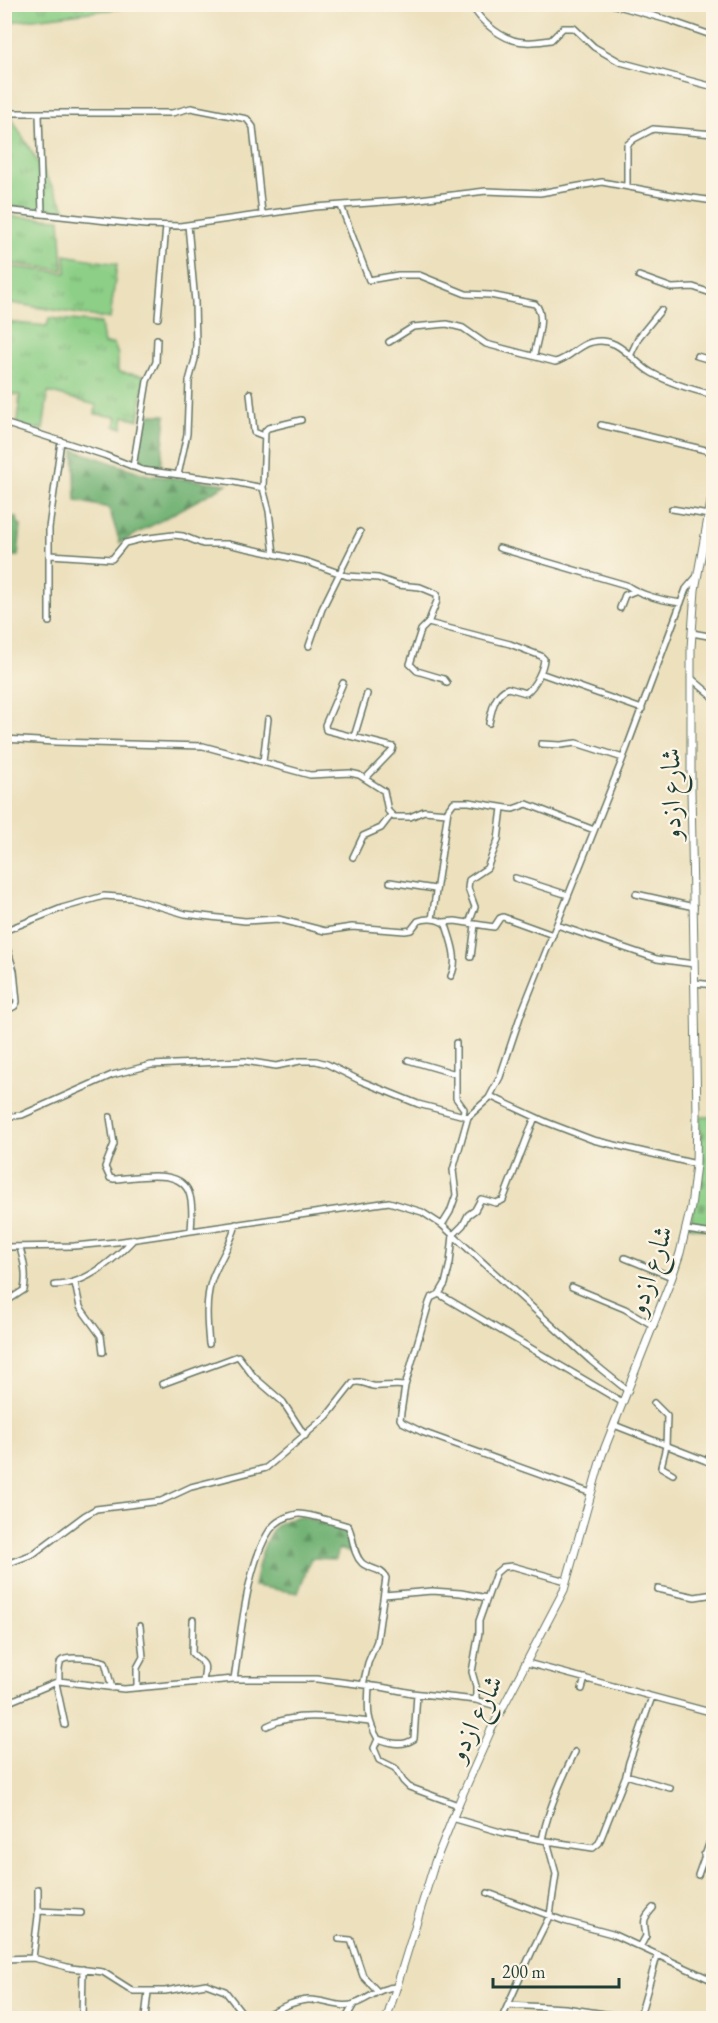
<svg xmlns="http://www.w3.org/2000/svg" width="718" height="2023" font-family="'EB Garamond',Amiri,serif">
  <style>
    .grass { fill: url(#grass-tufts); stroke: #56865e; stroke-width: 1.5 }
    .forest { fill: url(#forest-firs); stroke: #487854; stroke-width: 1.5 }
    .cemetery { fill: url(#cemetery-stones); stroke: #56865e; stroke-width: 1.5 }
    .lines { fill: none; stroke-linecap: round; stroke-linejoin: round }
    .street-casing { stroke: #677664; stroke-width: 8 }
    .secondary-casing { stroke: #677664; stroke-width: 9 }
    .street { stroke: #fff; stroke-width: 5 }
    .secondary { stroke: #fff; stroke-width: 7 }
    .labels { text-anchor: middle; stroke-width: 4.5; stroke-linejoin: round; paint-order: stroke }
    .street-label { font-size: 27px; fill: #1f3d34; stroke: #fcf5e5 }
  </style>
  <defs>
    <pattern id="grass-tufts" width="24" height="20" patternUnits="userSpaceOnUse" patternTransform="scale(1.5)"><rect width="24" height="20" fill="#8dcf87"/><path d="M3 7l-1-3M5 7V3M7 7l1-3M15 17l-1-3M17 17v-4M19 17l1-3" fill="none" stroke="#73a96f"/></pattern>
    <pattern id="forest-firs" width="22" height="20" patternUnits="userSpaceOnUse" patternTransform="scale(1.5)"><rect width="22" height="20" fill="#72b274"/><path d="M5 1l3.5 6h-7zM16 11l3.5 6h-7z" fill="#5d9260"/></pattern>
    <pattern id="cemetery-stones" width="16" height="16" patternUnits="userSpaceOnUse" patternTransform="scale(1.5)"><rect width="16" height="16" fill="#8dcf87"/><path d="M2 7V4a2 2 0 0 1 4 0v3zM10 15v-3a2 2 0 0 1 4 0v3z" fill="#73a96f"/></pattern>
  </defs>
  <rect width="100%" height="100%" fill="#fcf5e5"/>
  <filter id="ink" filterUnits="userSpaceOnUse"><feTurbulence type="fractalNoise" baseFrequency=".0167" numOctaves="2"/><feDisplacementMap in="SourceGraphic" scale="12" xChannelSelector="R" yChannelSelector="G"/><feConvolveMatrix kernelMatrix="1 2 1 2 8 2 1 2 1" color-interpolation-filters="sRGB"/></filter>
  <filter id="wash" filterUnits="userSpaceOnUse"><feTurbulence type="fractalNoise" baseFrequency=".008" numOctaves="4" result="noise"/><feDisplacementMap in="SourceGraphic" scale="24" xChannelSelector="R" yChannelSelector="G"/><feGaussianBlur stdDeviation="1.35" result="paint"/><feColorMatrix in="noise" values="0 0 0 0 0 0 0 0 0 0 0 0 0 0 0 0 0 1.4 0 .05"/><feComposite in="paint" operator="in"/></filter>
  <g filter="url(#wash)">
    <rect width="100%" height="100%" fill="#ece0bd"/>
    <path class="grass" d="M5 4H146V5L9 22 5 19Z
      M5 107 66 210 5 206Z
      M5 216 60 219 63 270 5 263Z
      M65 255 117 264 110 319 5 302V266L66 273Z
      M49 318 101 323 104 344H114L118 355V372L144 376 139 420 124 416 122 428 115 426 117 417 95 414 96 405 48 392 43 430 17 425 20 395 6 394 4 322 47 326Z"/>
    <path class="forest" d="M145 415H166L161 467 136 465Z
      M74 450 148 475 227 484 120 543 109 508 76 501Z
      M17 517 18 523 21 525 18 556H5L6 518Z
      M299 1516 347 1529 353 1553 339 1549 336 1559 311 1558 298 1593 254 1586C257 1570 264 1536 276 1526 283 1520 291 1519 299 1516Z"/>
    <path class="cemetery" d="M700 1117H713V1231L690 1227 700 1163Z"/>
  </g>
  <g filter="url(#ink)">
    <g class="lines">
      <defs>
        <path id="street" d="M471 4C481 23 504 42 526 42 534 43 543 41 551 40L563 28H574L594 47 620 62 714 87
          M611 4 668 20 714 36
          M4 113H172L191 108 247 119 253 127 262 213
          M39 114 42 213
          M627 186V145L634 139 653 129 714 134
          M341 206 369 280 398 275H419L466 294 490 295 535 304C547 315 536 342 534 356
          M4 210 145 225 180 226 315 207 411 200 486 191 540 193 602 182 672 195 714 201
          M639 276 672 288 693 287 714 294
          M158 318 166 226
          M389 342 413 327 447 324 463 328 486 344 555 362C569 359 578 345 592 342 619 335 632 362 652 373 670 383 693 390 714 395
          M631 354 639 337 661 310
          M697 356 714 361
          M250 393 254 432 264 436
          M4 423 104 455 142 470 234 482 263 488 269 511 274 554 308 562 347 576 378 578 398 585 420 587 437 594V601L428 623 510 644 541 656 544 659C543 670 535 686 526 693L508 688C494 694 492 710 489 723
          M601 425 714 452
          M133 467 147 381 156 362 157 339
          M178 475 187 434 189 381 195 359 196 345 195 302 188 225
          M263 488 265 431 268 428 301 420
          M672 509 709 515
          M499 548 626 585C643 596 661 600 681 603
          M50 555 112 559 125 543 141 539 173 535 183 536 203 544H227L274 554
          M620 608 625 595 635 591
          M49 622V528L61 441
          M428 623 421 630 410 664 417 671 444 679 447 683
          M692 633 714 637
          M309 646 322 609 360 532
          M540 673 642 709
          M691 678 711 695 714 700
          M343 683 325 725 326 730 393 747 392 751 366 778
          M354 737 367 694
          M4 739 55 742 203 746 310 775 350 773 359 775 384 791 388 811 394 817H410L424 811 447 813
          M541 744 561 745 576 743 623 758
          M263 762 268 719
          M353 857 363 836 381 828 391 815
          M515 878 568 895
          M390 882 435 889
          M636 894 694 907
          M432 919 448 810 454 802H469L513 809 527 804 594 830
          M444 922 455 921 494 927 500 918 503 917 553 935
          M469 923 475 907 468 888 469 880 487 868 498 840 502 808
          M557 925 657 959 694 964
          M4 931 62 908 104 896 131 898 185 914 245 921 278 919 325 931 352 927 405 931 411 930 418 921C427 918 439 918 446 925 451 941 459 960 451 976
          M4 938 14 971 17 1002 15 1006 4 1012
          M471 957 475 925
          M695 983 714 985
          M456 1043V1098L464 1109 463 1115
          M408 1060 456 1074
          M490 1096 546 1122 593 1140 696 1164
          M4 1117 22 1115 112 1075 151 1065 245 1061 276 1066 300 1061H316L327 1064 361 1081 418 1104 468 1117
          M110 1117 114 1144 105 1167 110 1178 114 1179C136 1178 183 1166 190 1196 193 1207 192 1219 191 1230
          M535 1117 503 1200 496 1203 481 1199 475 1210 468 1215 463 1225 453 1235 450 1263 445 1284 439 1294 431 1298 429 1303 405 1386 400 1419 402 1422 422 1432 591 1493
          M442 1225 450 1212 456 1195 453 1170 468 1117 489 1098 500 1077 521 1014 623 758 686 589 698 575
          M686 1230 714 1234
          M4 1247 74 1246 116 1242 389 1202 422 1212 442 1225 591 1361 628 1391
          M625 1258 672 1277
          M75 1283 80 1307 101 1336 103 1352
          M55 1285C85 1285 114 1260 134 1239
          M572 1287 625 1309 654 1326
          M439 1294 622 1402
          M4 1303 24 1290C27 1275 24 1262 20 1248
          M209 1344C207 1324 205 1299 212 1279 219 1260 232 1243 236 1224
          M162 1384 238 1356 254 1377 283 1402 305 1436
          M654 1403 667 1416 666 1446 661 1467 673 1474
          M614 1425 714 1464
          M706 1461 714 1451
          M4 1565 33 1554 84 1516 96 1509 161 1501 191 1487 266 1468 327 1416 353 1383C360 1380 365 1384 373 1386 383 1387 394 1384 405 1386
          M658 1589 695 1597 714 1594
          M384 1595 432 1591 461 1593 487 1598
          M193 1620 192 1653C204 1666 207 1659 203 1681
          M527 1663 714 1713
          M234 1679C241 1636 246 1566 270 1530 276 1521 287 1516 298 1514 306 1513 338 1523 348 1526 354 1537 352 1553 362 1563 370 1570 382 1568 386 1578L377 1641 368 1663 363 1685
          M59 1681C59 1676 58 1666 61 1661 66 1655 98 1659 105 1662L112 1688
          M56 1683 65 1725
          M369 1685C368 1709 366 1718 378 1739 391 1743 402 1747 414 1739L417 1694
          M137 1687V1668L143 1657 140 1626
          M582 1689 585 1678
          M476 1700V1686L472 1672 479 1632V1621L496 1573 503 1567 512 1566 566 1581
          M4 1704 59 1681 124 1689 234 1679H317L381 1687 412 1693 476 1700 503 1708
          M267 1726C296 1711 337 1718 369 1722
          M378 1739 374 1748 379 1760 395 1768 403 1781 409 1787 458 1805
          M626 1775 670 1788
          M452 1818 504 1833 547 1841 556 1874 550 1915 533 1949 502 2018
          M542 1840C548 1809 561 1780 575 1752
          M547 1841 593 1848 599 1843 626 1775 629 1762 652 1697
          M704 1855H714
          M698 1875 714 1830
          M488 1893 564 1921 612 1934 714 1981
          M38 1911 81 1913
          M339 1939 351 1940 363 1976 377 1991
          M640 1947 646 1936C644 1921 642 1920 653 1908
          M33 1958 38 1916V1889
          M4 1959 33 1958 71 1968 103 1972 133 1991H165L206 1984 225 1991 246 2018
          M508 2005 565 2008 631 2018
          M82 2018 83 1969
          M145 2018 148 1992
          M260 2018C275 2011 291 2001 308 2000 323 1999 339 2009 354 2004 370 1999 379 1987 397 1987
          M346 2018 354 2004
          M637 2018 640 2016 657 1956"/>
        <path id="secondary" d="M387 2018 435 1862 460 1800 491 1730 564 1590 602 1455 672 1277 680 1253 691 1207 696 1164 697 1114 691 790V648L695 590 714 485"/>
      </defs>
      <use href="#street" class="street-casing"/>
      <use href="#secondary" class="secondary-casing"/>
      <use href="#street" class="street"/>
      <use href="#secondary" class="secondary"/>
    </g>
  </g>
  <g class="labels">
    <g class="street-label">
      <text transform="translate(671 794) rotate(-91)" y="9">شارع ازدو</text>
      <text transform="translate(650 1270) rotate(-72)" y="9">شارع ازدو</text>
      <text transform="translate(475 1718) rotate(-64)" y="9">شارع ازدو</text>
    </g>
  </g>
  <rect width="718" height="2023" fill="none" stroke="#fcf5e5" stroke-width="24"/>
  <path d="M493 1978v9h126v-9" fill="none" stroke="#1f3d34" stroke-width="3"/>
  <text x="502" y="1978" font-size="18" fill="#1f3d34" stroke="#fcf5e5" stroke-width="4.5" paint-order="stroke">200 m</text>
</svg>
